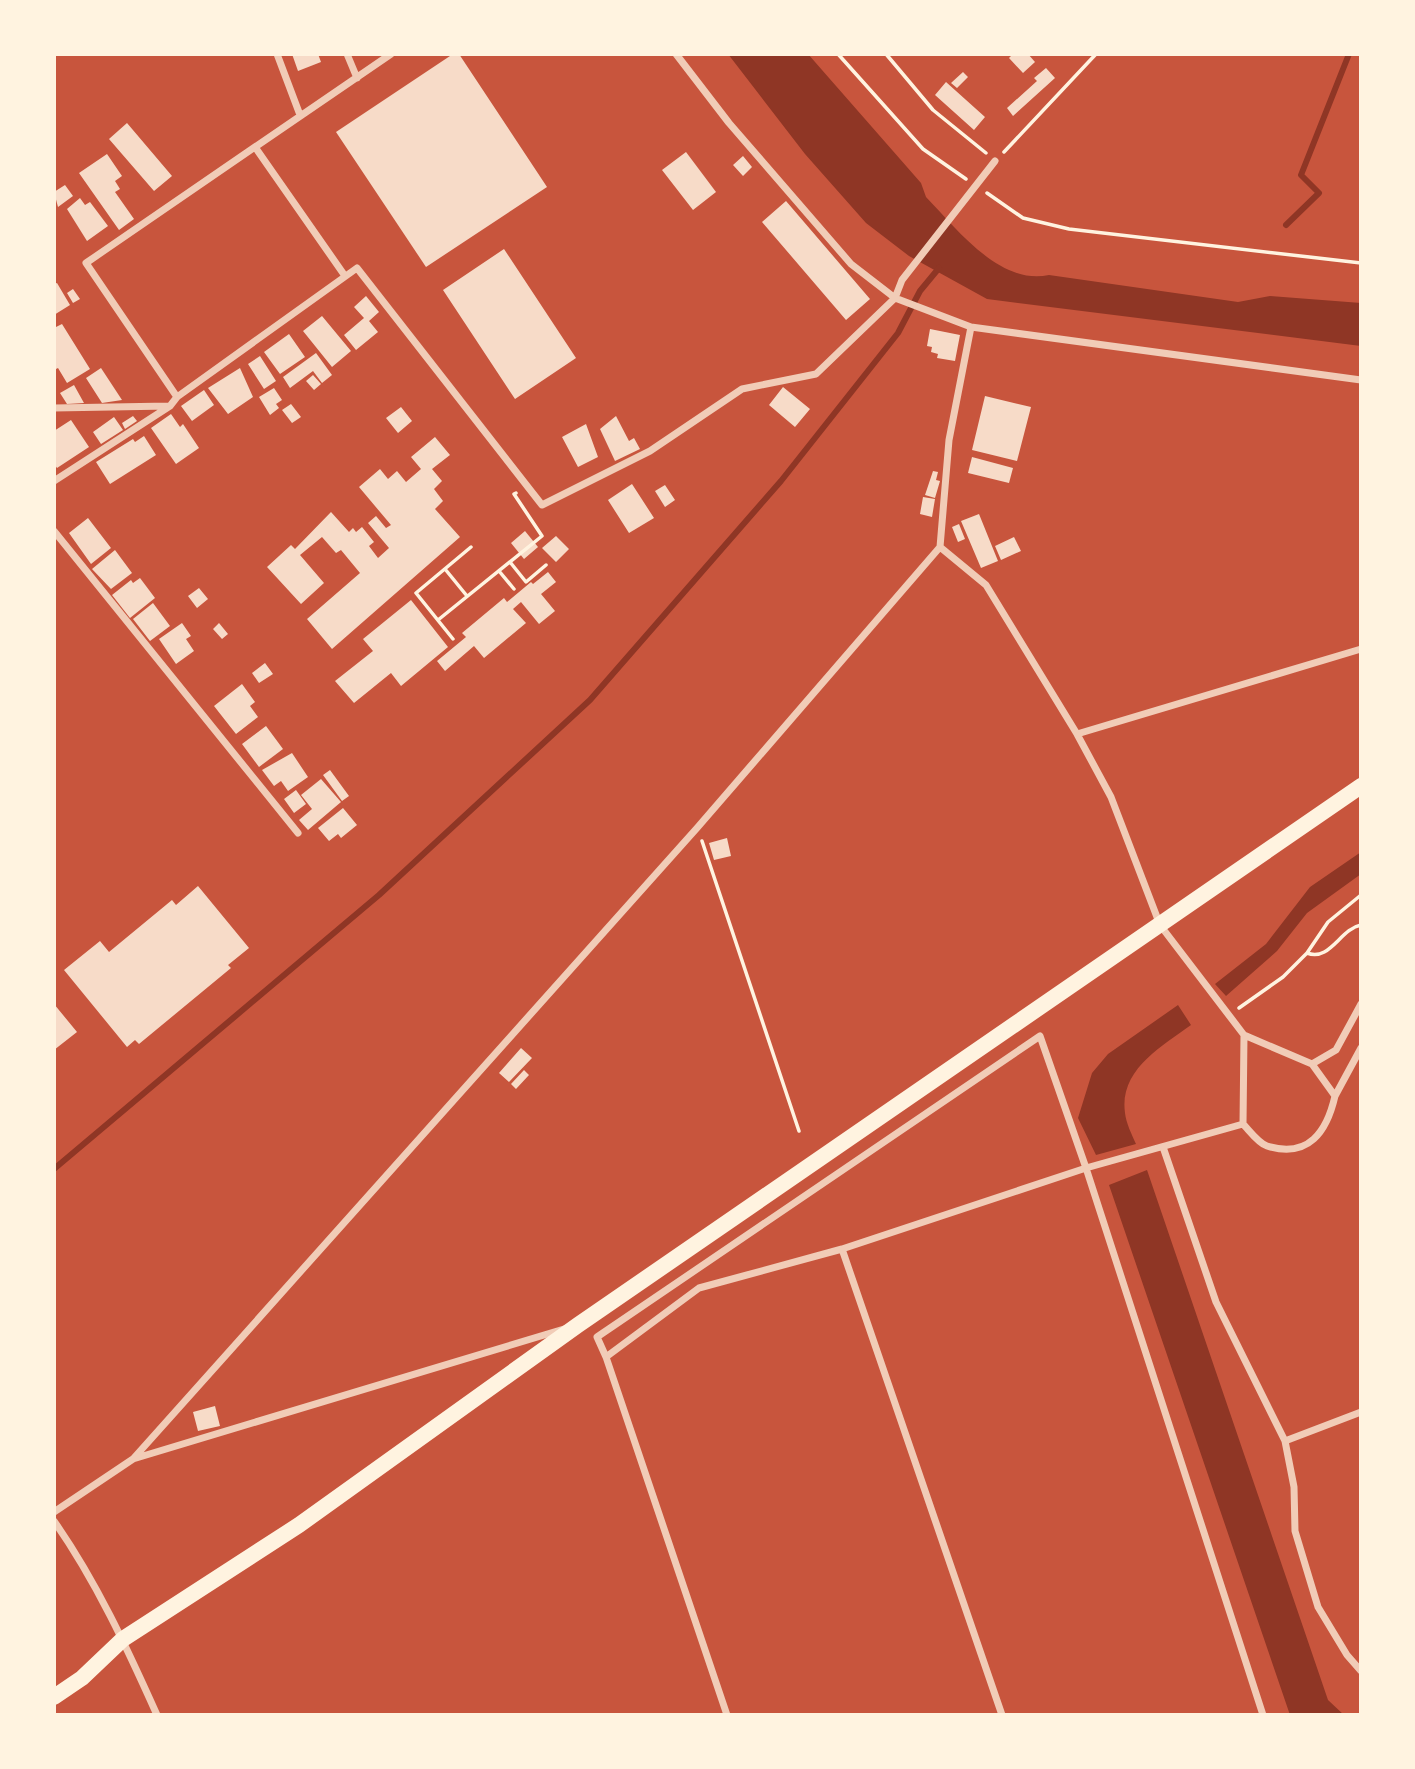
<svg xmlns="http://www.w3.org/2000/svg" width="1415" height="1769" font-family="'Golos Text',sans-serif">
  <style>
    .water { fill: #8f3625 }
    .lines { fill: none; stroke-linecap: round; stroke-linejoin: round }
    .stream { stroke: #8f3625; stroke-width: 6 }
    .building { fill: #f7dbc8 }
    .path { stroke: #fff3e0; stroke-width: 3.5 }
    .minor { stroke: #f1ccb7; stroke-width: 7 }
    .primary { stroke: #fff3e0; stroke-width: 16 }
  </style>
  <rect width="100%" height="100%" fill="#c8553d"/>
  <path class="water" d="M728 54H808L921 183 926 197C956 228 1000 286 1049 275L1238 302 1270 296 1361 303V346L987 299 909 256 866 223 805 154Z
    M1361 852V874L1307 913 1277 951 1226 996 1215 984 1266 944 1310 887Z
    M1178 1005 1191 1025C1161 1047 1119 1070 1125 1113 1126 1123 1132 1135 1136 1144L1096 1155 1078 1118 1092 1073 1108 1054Z
    M1147 1170 1328 1700 1344 1715H1290L1109 1185Z"/>
  <g class="lines">
    <path class="stream" d="M1286 225 1319 193 1301 175 1349 54
      M54 1169 379 895 590 700 781 481 898 333 920 291 939 268"/>
  </g>
  <path class="building" d="M292 54H318L321 62 298 71Z
    M453 54H459L547 187 426 267 336 132Z
    M1013 54H1028L1035 62 1023 73 1009 58Z
    M1046 68 1055 78 1013 116 1007 108 1037 81 1034 78Z
    M963 72 968 77 957 88 951 83Z
    M946 82 985 117 974 130 935 95Z
    M127 123 172 176 154 191 109 139Z
    M686 152 716 192 693 210 662 170Z
    M107 154 122 176 115 181 120 189 115 192 134 219 119 230 79 173Z
    M743 156 752 167 743 176 733 165Z
    M65 185 73 196 58 207 54 192Z
    M80 198 85 205 90 202 108 226 87 241 67 209Z
    M786 201 870 299 846 320 762 222Z
    M504 249 576 358 515 399 443 290Z
    M57 283 70 305 54 315V284Z
    M73 289 80 299 73 303 67 293Z
    M366 296 379 312 369 321 378 332 356 350 344 335 364 318 354 307Z
    M322 316 351 351 332 367 303 331Z
    M62 324 90 369 67 383 58 368 54 370V328Z
    M930 329 960 335 955 361 937 358 938 354 931 352 932 347 927 346Z
    M289 334 305 357 280 374 264 352Z
    M316 353 332 375 322 383 313 371 290 388 283 377Z
    M260 356 276 381 264 389 248 364Z
    M101 368 122 400 102 403 86 378Z
    M240 368 253 397 228 414 208 388Z
    M313 375 321 384 314 390 306 381Z
    M74 385 84 403 67 404 60 393Z
    M783 387 810 409 795 427 769 405Z
    M274 388 282 400 276 404 279 408 270 415 259 397Z
    M204 390 214 405 192 421 181 406Z
    M985 396 1031 407 1017 461 972 450Z
    M291 404 301 417 292 423 282 410Z
    M401 407 412 421 398 433 386 418Z
    M171 414 180 427 183 424 199 448 176 464 151 428Z
    M133 416 137 421 125 429 122 423Z
    M616 416 629 441 634 438 640 449 615 461 600 429Z
    M114 417 123 430 101 444 93 432Z
    M71 420 89 447 57 468 54 464V431Z
    M586 424 598 457 578 467 562 437Z
    M144 436 156 455 110 484 96 462 133 439 135 442Z
    M435 437 450 455 432 469 442 481 434 489 443 501 435 509 460 537 332 649 307 619 360 573 341 550 336 553 322 537 300 555 324 583 301 604 267 567 291 545 295 549 331 512 349 532 353 528 356 532 362 527 374 542 369 546 378 558 389 548 368 523 376 516 386 528 391 525 359 487 380 469 388 479 397 471 406 482 421 469 411 457Z
    M972 457 1013 468 1009 483 968 473Z
    M933 471 938 472 936 480 940 481 935 498 925 495Z
    M632 484 654 518 629 533 608 500Z
    M665 485 675 500 665 507 655 491Z
    M923 497 935 499 932 517 920 514Z
    M979 514 998 561 981 568 961 521Z
    M88 518 111 548 91 564 69 533Z
    M959 524 965 539 958 542 952 527Z
    M525 531 538 547 524 559 511 543Z
    M556 536 569 549 556 562 542 548Z
    M1014 537 1021 551 1001 560 995 546Z
    M115 550 132 573 111 589 92 569Z
    M548 572 556 582 541 594 555 611 539 624 521 602 513 609 526 623 484 658 474 646 445 671 437 661 466 637 462 633 504 598 507 602 531 582 533 584Z
    M140 578 155 598 130 618 112 595 131 580 133 583Z
    M199 588 208 599 197 608 188 596Z
    M411 600 448 647 401 686 391 673 354 703 335 681 373 651 363 639Z
    M153 603 170 626 150 641 133 619Z
    M182 623 191 636 186 639 194 651 176 664 159 639Z
    M219 623 228 634 222 639 213 629Z
    M265 663 273 674 259 683 252 673Z
    M242 684 255 702 250 706 258 717 236 734 214 706Z
    M266 726 283 749 259 767 242 744Z
    M292 753 308 777 288 791 281 781 274 786 262 770Z
    M330 770 349 796 342 801 323 775Z
    M321 779 341 802 308 830 299 820 312 809 301 795Z
    M296 790 306 804 294 813 284 799Z
    M343 808 357 825 341 838 338 834 329 841 318 828Z
    M727 838 731 856 714 860 709 843Z
    M198 886 249 948 228 965 231 968 139 1044 135 1040 127 1047 64 970 100 941 109 952 172 900 176 905Z
    M54 1004 77 1032 54 1050Z
    M521 1048 532 1058 509 1082 499 1073Z
    M524 1070 529 1075 516 1089 511 1084Z
    M215 1406 220 1426 198 1431 193 1412Z"/>
  <g class="lines">
    <path class="path" d="M838 54 923 149 966 179
      M886 54 933 110 986 153
      M1004 152 1096 54
      M987 193 1023 218 1069 229 1361 263
      M510 562 526 582 546 565
      M445 569 467 596
      M499 571 514 589
      M438 620 542 536 514 494 516 493
      M453 639 416 593 471 547
      M702 841 799 1131
      M1307 953C1330 962 1340 929 1361 925
      M1239 1008 1283 977 1307 953 1328 922 1361 895"/>
    <path class="minor" d="M277 54 300 115
      M347 54 357 78
      M676 54 729 123 851 264 895 298 971 327 1361 380
      M255 147 391 54
      M177 397 86 263 255 147 345 276
      M54 408 169 406
      M54 481 170 406 177 397 357 268 542 505 650 451 742 389 816 374 895 298 902 280 995 161
      M54 531 298 833
      M1077 734 1361 649
      M1312 1064 1336 1050 1361 1004
      M1335 1096 1361 1048
      M1243 1124 1244 1035
      M1163 1147 1216 1302 1285 1441 1361 1412
      M842 1249 1002 1715
      M606 1357 699 1288 842 1249 1086 1168 1243 1124C1249 1130 1258 1143 1267 1146 1309 1159 1327 1131 1335 1096L1312 1064 1244 1035 1160 925 1111 797 1077 734 986 585 940 547
      M1285 1441 1294 1487 1295 1531 1318 1607 1347 1655 1361 1671
      M133 1459 697 828 940 547 949 440 971 327
      M54 1512 133 1459 564 1329
      M54 1521C96 1581 127 1648 157 1715
      M727 1715 606 1357 597 1337 1040 1036 1086 1168 1263 1715"/>
    <path class="primary" d="M54 1697 82 1678 123 1639 299 1525 578 1325 1361 786"/>
  </g>
  <rect width="1415" height="1769" fill="none" stroke="#fff3e0" stroke-width="112"/>
</svg>
